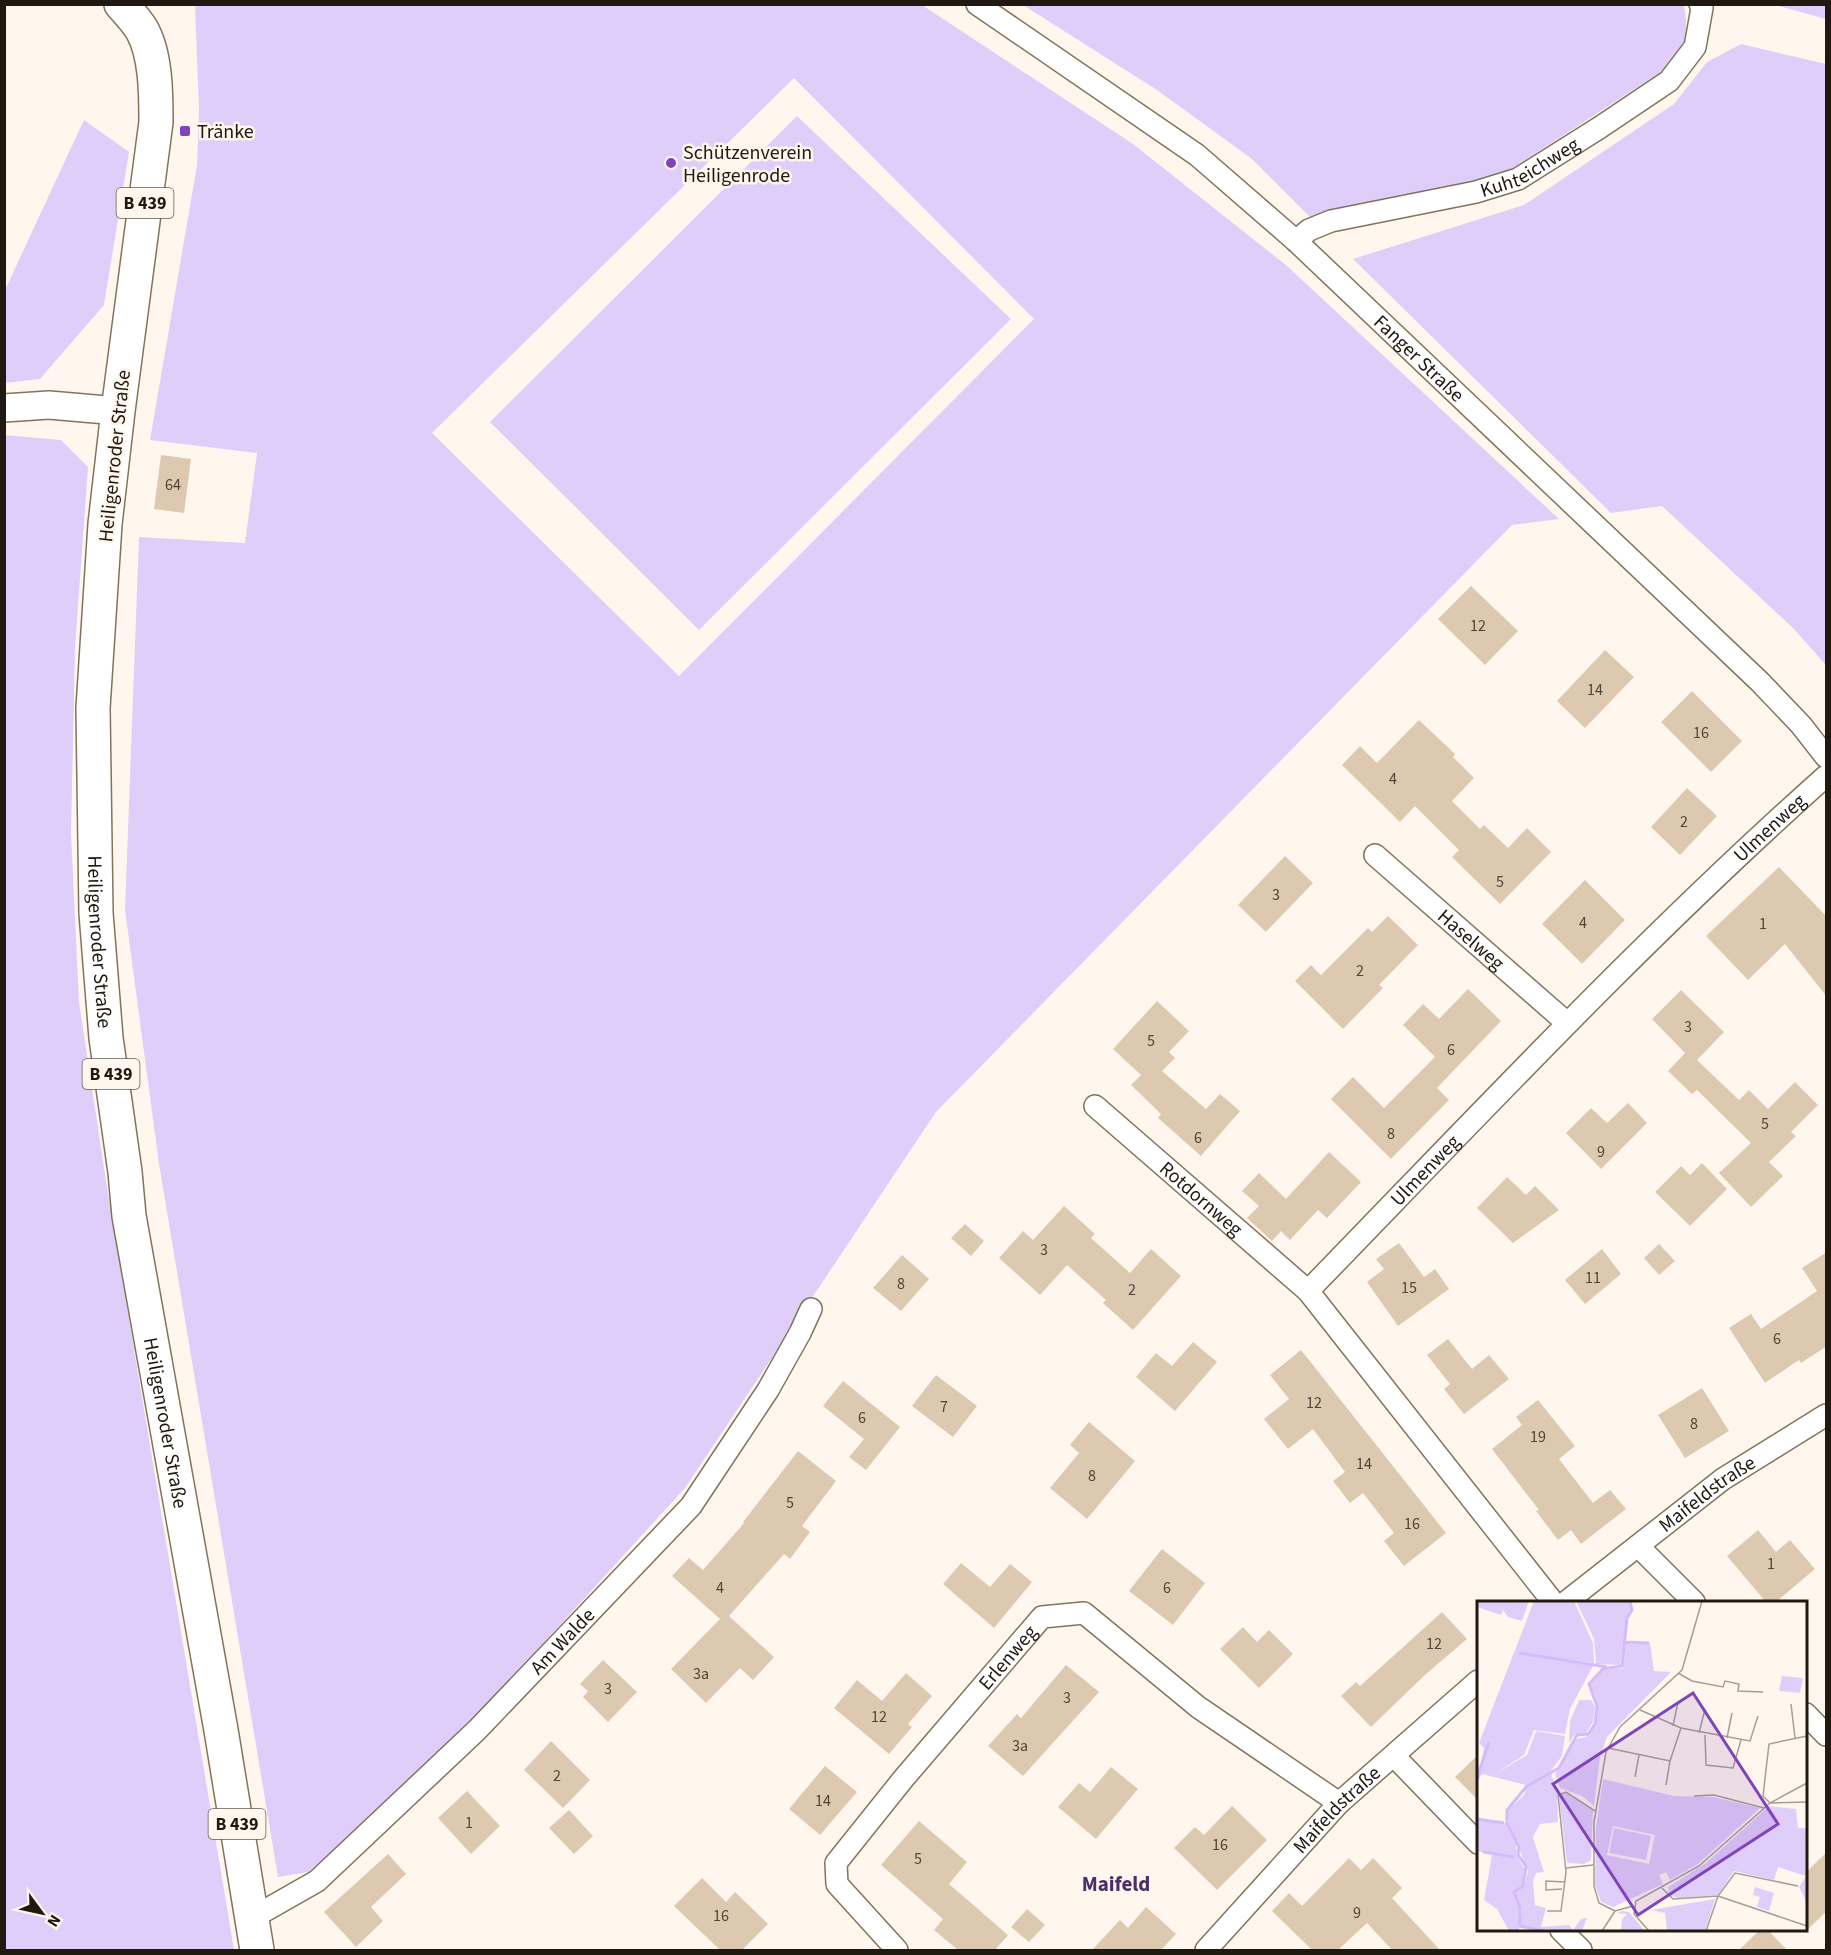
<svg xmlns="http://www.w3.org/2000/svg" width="1831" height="1955" font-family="'Source Sans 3',sans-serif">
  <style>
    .green { fill: #e0cefa; fill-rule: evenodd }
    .building { fill: #dcc9af }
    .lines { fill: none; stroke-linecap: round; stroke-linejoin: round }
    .minor-casing { stroke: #84735b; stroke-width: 24 }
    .tertiary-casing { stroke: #84735b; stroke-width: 30 }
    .primary-casing { stroke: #84735b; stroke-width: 36 }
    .minor { stroke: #fff; stroke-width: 21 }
    .tertiary { stroke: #fff; stroke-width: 27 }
    .primary { stroke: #fff; stroke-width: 33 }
    .poi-dot { fill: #7f44ba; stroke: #fff7ed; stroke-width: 2 }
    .labels { text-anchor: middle; stroke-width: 5; stroke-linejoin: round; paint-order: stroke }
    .number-label { font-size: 16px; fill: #4f4538 }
    .shield { fill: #fff7ed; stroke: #635c52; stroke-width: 1.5 }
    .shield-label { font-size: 18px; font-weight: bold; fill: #201910 }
    .poi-label { font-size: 20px; fill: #201910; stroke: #fff7ed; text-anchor: start }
    .street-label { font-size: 20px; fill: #201910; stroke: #fff7ed }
    .neighbourhood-label { font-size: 21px; font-weight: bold; fill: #4b2f6a; stroke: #fff7ed }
    .inset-river { fill: none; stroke: #d6bbfb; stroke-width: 3 }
    .inset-road { fill: none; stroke: #a69e95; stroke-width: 1.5 }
    .view { fill: #7f44ba; fill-opacity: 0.15; stroke: #7f44ba; stroke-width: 3 }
    .inset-edge { fill: none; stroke: #201910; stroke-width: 3 }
  </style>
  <rect width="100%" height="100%" fill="#fff7ed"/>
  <path class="green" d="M195 4 922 5 1133 144 1286 265 1559 519 1512 525 936 1112 685 1488 467 1727 359 1830 308 1872 278 1877 159 1164 125 910 139 537 245 543 257 453 150 440 197 165 199 111ZM794 78 1034 319 679 676 432 433Z
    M1684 4 1686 20 1685 47 1667 68 1508 171 1451 187 1311 218 1252 159 1157 90 1023 5Z
    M1775 5H1826V19Z
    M1741 44 1826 64V665L1793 628 1662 506 1611 513 1353 259 1524 205 1674 104 1707 62Z
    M797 116 1011 319 699 630 490 422Z
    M84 120 129 152 104 305 40 379 5 383V290Z
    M4 435 61 440 88 467 75 648 71 833 79 1002 106 1181 234 1950H5Z"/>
  <path class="building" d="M161 455 191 459 184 513 154 509Z
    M1471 586 1518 631 1485 665 1438 619Z
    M1605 650 1634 677 1585 728 1557 701Z
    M1692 691 1742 741 1711 772 1661 722Z
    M1419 720 1455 754 1453 757 1474 778 1452 801 1480 829 1484 825 1508 848 1527 828 1551 852 1500 904 1452 857 1459 850 1415 806 1400 822 1342 765 1360 746 1377 763Z
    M1687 788 1717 816 1680 855 1651 827Z
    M1285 856 1313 883 1266 932 1238 905Z
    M1779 867 1827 917V997L1785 944 1748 980 1706 936Z
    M1585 880 1625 920 1582 964 1542 924Z
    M1388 916 1418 945 1379 985 1383 988 1343 1029 1295 981 1311 965 1321 975 1368 928 1372 932Z
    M1468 989 1501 1021 1437 1088 1449 1100 1391 1159 1331 1099 1353 1077 1384 1108 1435 1057 1403 1025 1423 1004 1439 1019Z
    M1681 990 1724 1032 1697 1060 1739 1100 1749 1090 1768 1109 1795 1082 1818 1105 1791 1132 1796 1136 1769 1162 1783 1176 1751 1207 1719 1173 1751 1143 1697 1090 1692 1094 1668 1071 1685 1053 1652 1019Z
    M1157 1001 1189 1031 1169 1052 1175 1058 1162 1071 1206 1109 1220 1094 1240 1111 1201 1156 1158 1118 1161 1114 1131 1085 1141 1075 1113 1049Z
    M1628 1103 1647 1123 1601 1169 1566 1133 1591 1108 1607 1123Z
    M1329 1152 1361 1182 1327 1218 1318 1210 1290 1240 1281 1231 1272 1241 1247 1218 1259 1206 1242 1191 1259 1173 1286 1199Z
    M1702 1163 1727 1189 1690 1226 1655 1192 1681 1166 1690 1175Z
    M1507 1177 1526 1195 1535 1186 1559 1210 1513 1243 1477 1208Z
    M1064 1206 1095 1234 1091 1238 1130 1273 1151 1249 1181 1276 1133 1330 1103 1303 1106 1300 1067 1265 1040 1295 999 1258 1023 1231 1033 1240Z
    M965 1224 984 1241 971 1256 951 1238Z
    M1399 1243 1424 1277 1435 1269 1449 1289 1398 1326 1367 1282 1384 1269 1376 1259Z
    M1659 1244 1675 1261 1659 1275 1644 1258Z
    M1602 1249 1621 1274 1585 1304 1565 1280Z
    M1827 1252V1346L1801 1363 1799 1360 1765 1383 1729 1328 1751 1314 1761 1329 1817 1291 1802 1268Z
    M902 1255 929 1279 901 1311 873 1288Z
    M1448 1339 1472 1369 1489 1355 1509 1379 1464 1414 1444 1389 1450 1384 1427 1355Z
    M1193 1342 1217 1362 1175 1411 1136 1377 1156 1353 1172 1366Z
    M1301 1350 1446 1533 1404 1566 1384 1541 1394 1533 1363 1493 1350 1503 1333 1481 1345 1472 1313 1429 1288 1449 1264 1419 1289 1399 1270 1375Z
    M936 1375 977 1406 953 1437 912 1406Z
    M843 1381 900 1427 866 1470 849 1457 864 1439 823 1406Z
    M1702 1388 1729 1431 1685 1458 1658 1415Z
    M1538 1400 1575 1446 1559 1459 1593 1503 1610 1490 1626 1509 1581 1544 1571 1530 1558 1540 1536 1511 1539 1510 1492 1449 1522 1425 1516 1417Z
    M1089 1422 1135 1461 1087 1519 1050 1488 1079 1453 1070 1445Z
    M798 1451 836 1481 802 1526 810 1532 790 1559 784 1554 729 1616 774 1657 753 1680 740 1668 706 1703 671 1669 720 1619 672 1576 689 1558 703 1570 744 1523 743 1522Z
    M1758 1530 1776 1552 1790 1540 1815 1569 1776 1602H1766L1727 1556Z
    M1162 1549 1205 1583 1173 1625 1129 1591Z
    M961 1563 990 1587 1010 1564 1032 1582 994 1628 943 1584Z
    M1442 1612 1467 1639 1426 1674 1371 1727 1341 1696 1356 1682 1360 1686Z
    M1243 1627 1257 1642 1269 1630 1293 1654 1259 1688 1220 1649Z
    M603 1660 637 1692 608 1722 583 1697 588 1691 580 1684Z
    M1066 1665 1099 1692 1023 1776 988 1746 1017 1714 1021 1718Z
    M906 1673 932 1696 908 1724 912 1727 889 1754 834 1708 857 1680 882 1701Z
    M551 1741 590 1780 563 1808 524 1770Z
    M1479 1754V1801L1455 1777Z
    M825 1766 857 1792 820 1835 789 1809Z
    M1111 1767 1138 1789 1096 1839 1058 1807 1079 1783 1090 1792Z
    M467 1791 500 1826 471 1854 438 1818Z
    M1232 1806 1267 1840 1217 1890 1174 1848 1195 1827 1204 1835Z
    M569 1810 593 1836 574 1854 549 1828Z
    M919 1821 967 1862 949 1884 1008 1935 995 1950H958L934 1930 943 1919 881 1865Z
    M1827 1852V1911L1806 1931V1872Z
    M388 1854 406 1874 371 1907 383 1921 356 1947 324 1912Z
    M1349 1858 1361 1870 1373 1858 1402 1888 1392 1898 1440 1950H1392L1367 1923 1338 1950H1312L1272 1911 1289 1893 1302 1906Z
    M702 1878 726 1902 735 1892 768 1924 742 1950H720L674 1906Z
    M1146 1907 1176 1934 1161 1950H1092L1120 1920 1128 1928Z
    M1027 1909 1045 1925 1029 1942 1011 1927Z
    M1761 1929H1767L1787 1950H1739Z"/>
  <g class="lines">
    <defs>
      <g id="minor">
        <path id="s1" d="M977 4 1197 155 1296 241 1760 682 1801 725 1826 757"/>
        <path id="s2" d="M1296 241 1309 230 1331 221 1476 192 1518 179 1599 128 1669 81 1695 47 1702 8 1700 4"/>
        <path id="s3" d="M1375 855 1567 1023"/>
        <path id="s4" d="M1095 1106 1308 1291"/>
        <path d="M1638 1546 1694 1602"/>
        <path id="s5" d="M1553 1602 1308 1291C1478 1116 1644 938 1826 776"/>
        <path id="s6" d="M1566 1602 1723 1479 1826 1415"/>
        <path d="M1806 1714 1826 1735"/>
        <path d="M1394 1756 1478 1843"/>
        <path id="s7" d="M252 1918 317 1881 477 1730 691 1506 768 1390 800 1333 811 1309"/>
        <path d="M1561 1930 1581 1950"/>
        <path id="s8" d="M897 1950 837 1884 836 1863 904 1778 1042 1617 1084 1613 1198 1707 1339 1803"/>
        <path id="s9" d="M1206 1950 1339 1803 1478 1681"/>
      </g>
      <path id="tertiary" d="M4 408 49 405 118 411"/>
      <g id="primary">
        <path id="s10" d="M121 4C128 12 136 20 142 30 156 55 156 94 156 122L118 411 105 524 93 708 96 913 106 1038 125 1172 129 1216 221 1730 257 1950"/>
      </g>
    </defs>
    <use href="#minor" class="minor-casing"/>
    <use href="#tertiary" class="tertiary-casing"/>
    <use href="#primary" class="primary-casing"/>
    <use href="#minor" class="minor"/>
    <use href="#tertiary" class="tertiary"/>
    <use href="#primary" class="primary"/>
  </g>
  <g class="poi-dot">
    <rect x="179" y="125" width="12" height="12" rx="3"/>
    <circle cx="671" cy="163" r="6"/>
  </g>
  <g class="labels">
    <g class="number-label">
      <text x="173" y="490">64</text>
      <text x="1478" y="631">12</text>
      <text x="1595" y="695">14</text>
      <text x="1701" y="738">16</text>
      <text x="1393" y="784">4</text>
      <text x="1684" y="827">2</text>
      <text x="1500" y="887">5</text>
      <text x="1276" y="900">3</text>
      <text x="1583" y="928">4</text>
      <text x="1763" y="929">1</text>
      <text x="1360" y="976">2</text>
      <text x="1688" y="1032">3</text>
      <text x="1151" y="1046">5</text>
      <text x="1451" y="1055">6</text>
      <text x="1765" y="1129">5</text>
      <text x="1391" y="1139">8</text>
      <text x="1198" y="1143">6</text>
      <text x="1601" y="1157">9</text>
      <text x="1044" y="1255">3</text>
      <text x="1593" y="1283">11</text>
      <text x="901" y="1289">8</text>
      <text x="1409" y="1293">15</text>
      <text x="1132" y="1295">2</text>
      <text x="1777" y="1344">6</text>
      <text x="1314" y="1408">12</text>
      <text x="944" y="1412">7</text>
      <text x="862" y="1423">6</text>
      <text x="1694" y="1429">8</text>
      <text x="1538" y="1442">19</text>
      <text x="1364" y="1469">14</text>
      <text x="1092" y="1481">8</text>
      <text x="790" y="1508">5</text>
      <text x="1412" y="1529">16</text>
      <text x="1771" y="1569">1</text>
      <text x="720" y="1593">4</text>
      <text x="1167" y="1593">6</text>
      <text x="1434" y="1649">12</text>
      <text x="701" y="1679">3a</text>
      <text x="608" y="1694">3</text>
      <text x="1067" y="1703">3</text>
      <text x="879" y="1722">12</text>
      <text x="1020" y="1751">3a</text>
      <text x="557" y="1781">2</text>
      <text x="823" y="1806">14</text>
      <text x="469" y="1828">1</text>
      <text x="1220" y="1850">16</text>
      <text x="918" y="1864">5</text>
      <text x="1357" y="1918">9</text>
      <text x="721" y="1921">16</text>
    </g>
    <g class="shield">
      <rect x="116.5" y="188" width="57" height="30" rx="4.5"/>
      <rect x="82.5" y="1059" width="57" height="30" rx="4.5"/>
      <rect x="208.5" y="1809" width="57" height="30" rx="4.5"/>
    </g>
    <g class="shield-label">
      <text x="145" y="209">B 439</text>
      <text x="111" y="1080">B 439</text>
      <text x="237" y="1830">B 439</text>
    </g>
    <g class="poi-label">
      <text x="197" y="138">Tränke</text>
      <text x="683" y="159">Schützenverein<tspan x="683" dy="23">Heiligenrode</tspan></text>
    </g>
    <g class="street-label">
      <text dy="7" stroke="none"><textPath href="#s2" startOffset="248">Kuhteichweg</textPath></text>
      <text dy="7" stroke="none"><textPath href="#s1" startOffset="568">Fanger Straße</textPath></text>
      <text transform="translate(114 456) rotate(-84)" y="7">Heiligenroder Straße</text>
      <text dy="7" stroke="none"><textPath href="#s5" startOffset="1050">Ulmenweg</textPath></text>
      <text dy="7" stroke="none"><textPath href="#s3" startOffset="128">Haselweg</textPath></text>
      <text dy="7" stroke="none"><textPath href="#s10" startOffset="951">Heiligenroder Straße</textPath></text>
      <text dy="7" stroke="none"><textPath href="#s5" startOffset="564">Ulmenweg</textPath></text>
      <text dy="7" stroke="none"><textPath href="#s4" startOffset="141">Rotdornweg</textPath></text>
      <text dy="7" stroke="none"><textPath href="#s10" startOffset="1437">Heiligenroder Straße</textPath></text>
      <text dy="7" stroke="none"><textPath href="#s6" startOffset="178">Maifeldstraße</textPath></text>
      <text dy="7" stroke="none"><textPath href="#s7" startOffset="418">Am Walde</textPath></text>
      <text dy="7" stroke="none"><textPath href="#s8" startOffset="378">Erlenweg</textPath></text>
      <text dy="7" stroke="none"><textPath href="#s9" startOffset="192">Maifeldstraße</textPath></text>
    </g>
    <g class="neighbourhood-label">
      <text x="1116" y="1891">Maifeld</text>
    </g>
  </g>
  <g transform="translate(1477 1601)">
    <rect width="330" height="330" fill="#fff7ed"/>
    <path d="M0 0H52L45 20 31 16 26 9 24 14 0 6ZM57 0H97L116 42 117 62 55 54 116 65 93 108 88 133 57 129 47 154 17 174 50 154 59 130 88 135 85 155 73 171 49 184 5 173 0 182 7 147 2 142ZM99 0H152L154 9 150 17 143 64 119 63 117 38ZM149 41 173 42 177 70 194 71 130 136 123 156 117 205 105 195 83 187 78 173 99 138 109 136 118 124 121 105 112 83 126 69 146 67ZM305 75 326 77 323 92 302 90ZM102 99H114L118 106 116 121 109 132 98 133 92 142 93 120ZM74 172 80 191 81 221 63 223 56 236 67 271 59 272 56 280 58 304 69 307 64 326 92 324 96 329 104 318 110 317 105 330 43 327 45 309 38 291 47 286 51 270 32 224 31 209 47 194 50 185ZM126 178 197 195 236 196 283 207 221 263 193 279 189 271 182 274 186 283 136 306 124 301 118 284 119 226ZM136 225 178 234 172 263 130 254ZM88 191 116 210 114 259 107 263 90 262 82 196ZM292 205 319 208 321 227H330V302L322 286 329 275 301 266 297 279 257 270 241 294 201 297 192 294 191 286 229 262ZM0 218 29 222 39 241 40 256 47 267 46 283 36 291 42 307V330H32L20 308 7 299 15 254 0 250ZM137 227 174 235 169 259 132 252ZM278 286 297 292 292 310 280 306 283 296 276 294ZM238 298 228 330H190L188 312 174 309ZM145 310 152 311 168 330H144L145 318 150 313 140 312Z" fill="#e0cefa" fill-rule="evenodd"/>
    <path class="inset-river" d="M147 41 172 42M42 52 130 66M0 177 12 141M0 218 27 222M6 251 37 256M67 330 43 325V307L37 291 46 285 49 265 41 254 42 246 30 222V209L50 185 82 167 100 134 111 133 118 123 120 105 112 83 126 68 145 65 150 17 155 9 153 0"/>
    <path class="inset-road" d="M201 72 215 80 246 86 248 80 262 83 261 90 286 91M314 103 318 137M163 109 204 127 273 140 281 115M196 125 201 101M222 132 228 108M228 134 229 164 256 167 264 139M330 135 292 143 286 195 293 202 330 201M250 137 255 112M131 147 193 160 204 127M158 176 162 154M189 184 193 160M217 195 237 194 287 207M89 267 116 264M185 287 196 298 241 295 330 325M85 288 69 289V280L88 281M70 310H84L89 271 81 194 89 191 118 210M138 310 122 302 117 285V221L129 151 143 126 205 69 225 0M138 310 156 305M125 330 138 310M172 330 157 313 159 300 222 265 293 202 330 182M229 330 241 295 258 272 321 285"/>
    <path class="view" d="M216 92 301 223 161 314 76 183Z"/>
    <rect width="330" height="330" class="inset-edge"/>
  </g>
  <rect width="1831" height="1955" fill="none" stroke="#201910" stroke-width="12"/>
  <g transform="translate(42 1913) rotate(123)" stroke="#fff7ed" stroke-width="4.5" paint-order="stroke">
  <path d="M0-4.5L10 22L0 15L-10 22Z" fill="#201910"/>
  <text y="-9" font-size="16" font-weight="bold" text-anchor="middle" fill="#201910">N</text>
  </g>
</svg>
